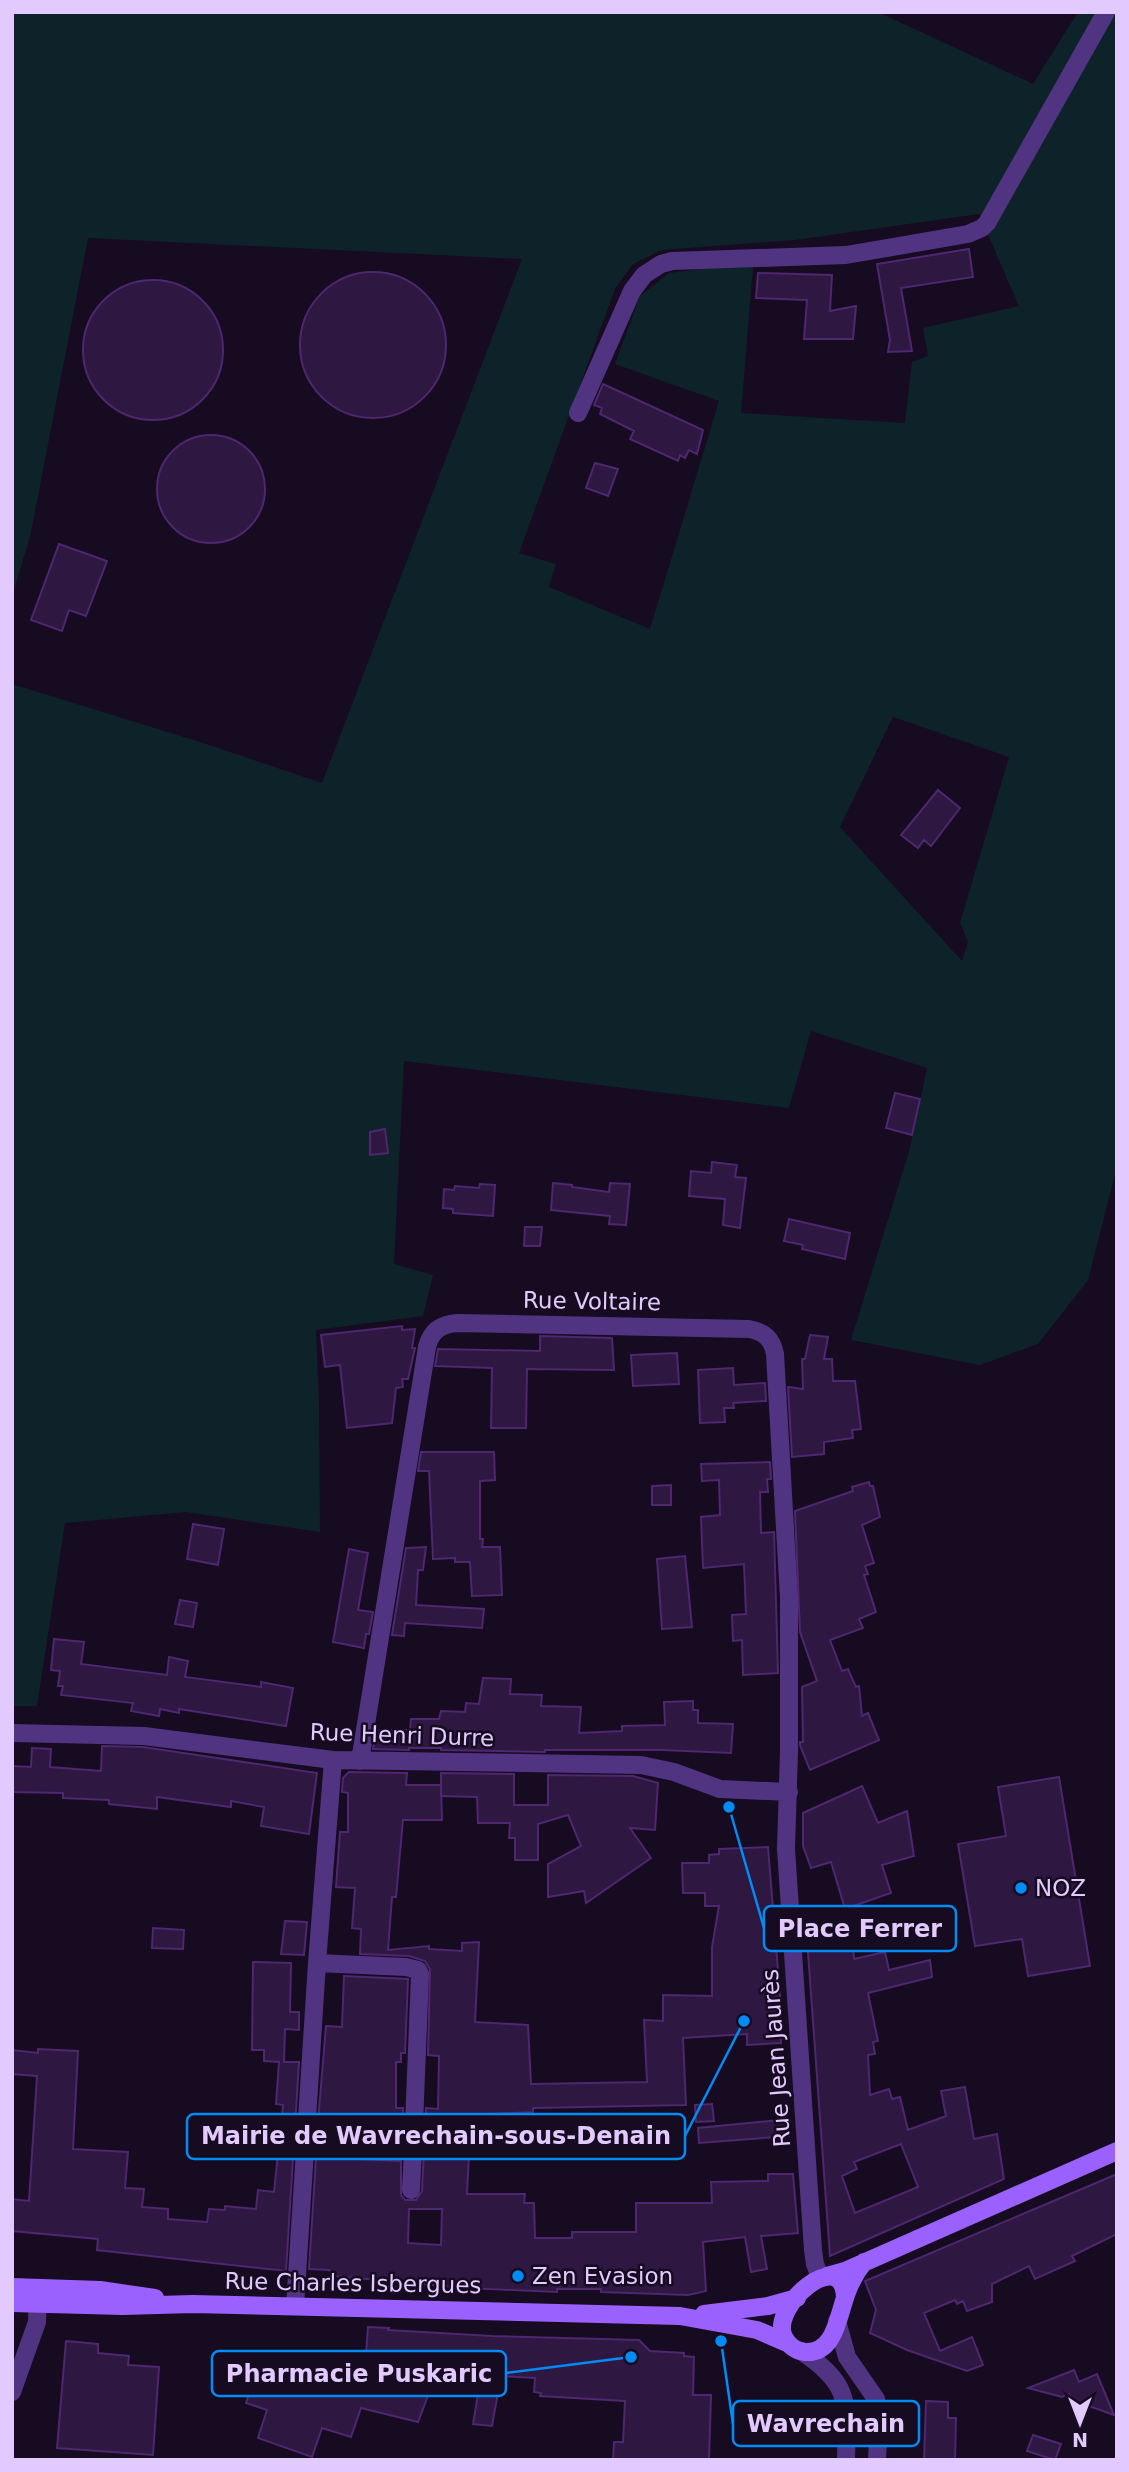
<svg xmlns="http://www.w3.org/2000/svg" width="1129" height="2472" font-family="'DejaVu Sans',sans-serif">
  <style>
    .green { fill: #0e222a; fill-rule: evenodd }
    .building { fill: #2e1741; stroke: #4d276f; stroke-width: 2; fill-rule: evenodd }
    .lines { fill: none; stroke-linecap: round; stroke-linejoin: round }
    .minor { stroke: #513481; stroke-width: 18 }
    .secondary { stroke: #9a61ff; stroke-width: 18 }
    .poi-dot { fill: #008bf5; stroke: #160b20; stroke-width: 2.5 }
    .labels { text-anchor: middle; stroke-width: 5; stroke-linejoin: round; paint-order: stroke }
    .street-label { font-size: 23px; fill: #e2caff; stroke: #160b20 }
    .poi-label { font-size: 23px; fill: #e2caff; stroke: #160b20; text-anchor: start }
    .leader { fill: none; stroke: #008bf5; stroke-width: 2.5 }
    .callout-dot { fill: #008bf5; stroke: #160b20; stroke-width: 2.5 }
    .callout { fill: #160b20; stroke: #008bf5; stroke-width: 2.5 }
    .callout-label { font-size: 24px; text-anchor: middle; font-weight: bold; fill: #e2caff }
  </style>
  <rect width="100%" height="100%" fill="#160b20"/>
  <path class="green" d="M12 12H878L1033 84 1078 12H1117V1167L1088 1280 1038 1344 980 1365 851 1340 910 1148 927 1068 811 1031 789 1108 404 1061 394 1264 433 1275 423 1316 316 1330 319 1401 320 1532 186 1512 65 1523 37 1706H12V684L200 742 322 783 522 259 88 238 30 537 12 596ZM979 214 1019 306 923 328 928 356 912 362 905 423 741 413 753 267H714L669 273 640 296 615 364 719 401 650 629 549 587 556 564 519 553 615 289 633 264 662 250 795 240ZM893 717 1009 757 960 923 968 942 962 961 840 827Z"/>
  <path class="building" d="M969 249 973 277 901 288 912 351 888 352 890 340 877 264Z
    M300 345a73 73 0 1 1 146 0a73 73 0 1 1-146 0Z
    M758 273 832 275 830 311 856 306 853 339H804L807 300 756 298Z
    M83 350a70 70 0 1 1 140 0a70 70 0 1 1-140 0Z
    M603 384 703 430 697 454 689 450 685 458 680 455 678 461 630 439 634 431 600 414 602 408 594 405Z
    M157 489a54 54 0 1 1 108 0a54 54 0 1 1-108 0Z
    M595 463 618 469 608 496 586 488Z
    M59 544 107 561 86 616 69 610 62 631 31 620Z
    M938 790 960 808 931 846 924 840 918 848 901 835Z
    M895 1093 920 1099 912 1135 886 1128Z
    M385 1129 388 1153 370 1155V1132Z
    M712 1162 737 1165 735 1177 746 1178 740 1228 723 1225 725 1199 689 1196 691 1171 711 1173Z
    M553 1183 572 1185V1187L609 1192 610 1183 630 1184 626 1225 609 1224 610 1216 551 1210Z
    M480 1184 495 1185 493 1216 453 1213V1209L443 1208 444 1189 454 1190 455 1186 479 1188Z
    M789 1219 850 1233 845 1259 802 1249 803 1245 784 1241Z
    M525 1227H542L540 1246H524Z
    M402 1326V1330L415 1329 412 1348H415L408 1379H402L403 1387 396 1388 392 1423 347 1428 340 1365 325 1367 321 1335Z
    M810 1335 828 1337 824 1359H832L833 1381H855L861 1429 852 1430 853 1438 824 1442V1454L792 1457 788 1387 803 1389 802 1359H805Z
    M540 1336 612 1338 614 1370 527 1369 526 1428H491L492 1368 435 1366 438 1349 540 1351Z
    M677 1353 679 1384 633 1386 631 1355Z
    M733 1368 734 1385 765 1383 766 1401 733 1403 734 1408H724L725 1422 700 1423 698 1370Z
    M421 1452H494L495 1480 480 1481V1539H483L482 1547H500L502 1595 472 1596 470 1562H455V1558L433 1559 429 1471H418Z
    M770 1462 771 1479H767L768 1492H760L761 1533 774 1532 778 1673 743 1675 742 1640 733 1641 732 1615 746 1614 744 1564 703 1568 701 1517 720 1515 719 1480 702 1481 701 1464Z
    M869 1482 870 1486H873L880 1517 862 1525 874 1563 865 1566 868 1574 864 1575 876 1612 859 1619 863 1628 830 1640 842 1671 848 1669 856 1687 859 1686 862 1716 868 1713 879 1740 810 1770 800 1745V1742H803L802 1687 817 1681 800 1632 795 1511 853 1491 852 1487Z
    M671 1485V1505H652V1486Z
    M193 1524 224 1529 218 1565 187 1559Z
    M426 1547 423 1570H418L416 1605 484 1609 482 1628 405 1623 404 1636 392 1635 406 1548Z
    M349 1549 368 1553 358 1610 373 1612 369 1634H366L364 1648 333 1642Z
    M685 1556 692 1627 662 1629 657 1559Z
    M180 1600 197 1603 193 1627 175 1624Z
    M54 1639 84 1642 81 1664 167 1675 169 1657 188 1661 185 1677 261 1687V1682L293 1688 286 1726 179 1709V1713L160 1709 159 1716 131 1711 133 1703 61 1695 63 1686H58L60 1671 51 1670Z
    M483 1678 511 1679 510 1694 542 1695 541 1706 581 1707 579 1733 622 1731V1726L665 1725 664 1702 693 1701V1710H698V1723L733 1724 731 1753 662 1750H545V1752L441 1750V1748H409V1750L373 1749 377 1730H410L411 1719H439L441 1711 465 1712 466 1703 479 1704Z
    M102 1746 143 1747 317 1773 309 1834 261 1826 264 1807 231 1801V1807L157 1797V1809L109 1804V1800L63 1798V1793L12 1792V1766L31 1767 32 1748 51 1749 50 1767 101 1771Z
    M349 1772 407 1773 406 1785H441L442 1820H403L396 1897H392L388 1950 429 1946V1949L462 1951V1943L479 1942 475 2022 528 2025 531 2084 647 2082 644 2020 663 2021V1995L712 1996V1947L719 1906H705V1893H683L682 1863H709V1855L719 1854V1849L768 1847 781 2008H779L781 2043 747 2045V2034L683 2038 686 2105 533 2108V2112L471 2115 467 2194H525L524 2203H534L535 2238H572V2232H636V2203H712L711 2182 768 2181V2174H793L798 2233 761 2236 767 2269 751 2272 745 2237 703 2242 706 2291 688 2295 601 2292V2289H557V2292L466 2288 334 2276 329 2270 309 2269 316 2157 401 2161V2195L405 2200H416L422 2191 426 2108 438 2109 439 2056 428 2055 430 1969 425 1961 409 1956 360 1954 361 1929 352 1928 355 1888 336 1887 340 1832H348V1793L342 1792 343 1778ZM409 2209H442L441 2245 408 2243Z
    M441 1773 514 1774V1805H548V1775L633 1776 658 1783 655 1830 630 1828 651 1858 586 1903 584 1891 548 1897V1864L581 1846 568 1815 538 1824V1860H515V1838H509L510 1823H478L477 1797 441 1796Z
    M1059 1777 1090 1966 1028 1976 1022 1939 975 1946 958 1844 1006 1836 998 1787Z
    M862 1786 878 1823 907 1811 914 1856 882 1865 891 1893 845 1909 831 1862 811 1868 803 1846V1813Z
    M845 1909 852 1929 854 1959 885 1952 889 1970 930 1960 932 1977 868 1993 878 2041 873 2042 875 2054 868 2055 870 2095 889 2089 892 2099 900 2097 908 2130 946 2116 941 2091 965 2087 974 2139 997 2134 1004 2179 830 2256 806 1925 830 1923 828 1915ZM901 2144 918 2187 855 2213 842 2176 857 2169 854 2162Z
    M285 1921 307 1922 304 1955 281 1954Z
    M153 1928 184 1930 183 1949 152 1948Z
    M253 1962 291 1963 290 2012H299V2030L285 2029 284 2062H299L286 2271 97 2250 98 2239 12 2231V2199L29 2201 37 2076 12 2074V2050L38 2053V2049L78 2051 73 2149 128 2152 125 2188 144 2189 142 2207 168 2209V2219L207 2222 209 2209 225 2210V2206L256 2209 258 2190 274 2192 283 2105 276 2104 279 2062 264 2061V2050H252Z
    M344 1976 408 1979 405 2053H401V2062H396V2108H403L402 2138 317 2134 326 2026 342 2027Z
    M712 2104 714 2121 696 2122 695 2105Z
    M789 2119V2136L699 2143 698 2128Z
    M1117 2174V2234L1072 2256 1075 2261 1035 2279 1029 2266 992 2284V2302L967 2311 963 2301 957 2304 955 2300 924 2313 940 2351 972 2337 983 2365 967 2371 907 2350 870 2333 876 2310 865 2281Z
    M368 2327 389 2328 388 2330 492 2336 639 2340 650 2351 684 2353V2356L694 2357 693 2395H711L709 2460H613L614 2442H623L625 2401 540 2396 541 2393 534 2392 535 2378 501 2376 492 2426 473 2424 479 2388H431L418 2422 361 2408 351 2437 322 2428 312 2457 258 2438 267 2410 246 2403 257 2368 294 2381 296 2375 336 2388 345 2362 365 2368Z
    M66 2341 98 2344V2353L129 2356 128 2365 159 2367 153 2455 57 2448Z
    M1074 2370 1079 2382 1097 2374 1114 2415 1072 2400 1069 2394 1062 2397 1028 2388Z
    M926 2401 948 2402V2418H956L955 2460H924Z
    M1033 2435 1061 2444 1055 2460 1027 2451Z"/>
  <g class="lines">
    <path class="minor" d="M578 413 632 291 644 275 661 264 672 261 846 255 968 234 982 228 987 223 1106 12
      M12 1733 144 1736 333 1760 641 1765 674 1772 720 1789 789 1792
      M360 1761 427 1347C431 1331 441 1324 457 1323L749 1329C765 1332 772 1339 775 1354L789 1598V1751L786 1849 813 2250 815 2264 820 2277
      M306 2145 413 2150 420 1974 418 1970 406 1967 317 1963
      M411 2190 413 2150
      M295 2306 317 1963 333 1760
      M837 2321 847 2357 876 2399 879 2418 877 2460
      M801 2351C852 2385 847 2403 846 2460
      M12 2392 37 2322 38 2291"/>
    <path class="secondary" d="M827 2276 845 2271 1117 2151
      M12 2287 100 2290 155 2298
      M845 2297C842 2244 769 2307 784 2337 788 2345 796 2351 805 2352 835 2354 838 2316 846 2295 850 2283 856 2272 864 2262
      M12 2303 123 2306 193 2304 680 2316 757 2330 787 2343
      M704 2314 768 2306 797 2298"/>
  </g>
  <g class="poi-dot">
    <circle cx="1021" cy="1888" r="7"/>
    <circle cx="518" cy="2276" r="7"/>
  </g>
  <g class="labels">
    <g class="street-label">
      <text transform="translate(592 1301) rotate(1)" y="8">Rue Voltaire</text>
      <text transform="translate(402 1735) rotate(2)" y="8">Rue Henri Durre</text>
      <text transform="translate(776 2058) rotate(-94)" y="8">Rue Jean Jaurès</text>
      <text transform="translate(353 2283) rotate(1)" y="8">Rue Charles Isbergues</text>
    </g>
    <g class="poi-label">
      <text x="1035" y="1896">NOZ</text>
      <text x="532" y="2284">Zen Evasion</text>
    </g>
  </g>
  <path class="leader" d="M729 1807L764 1928M744 2021L685 2136M631 2357L506 2373M721 2341L733 2424"/>
  <g class="callout-dot">
    <circle cx="729" cy="1807" r="7"/>
    <circle cx="744" cy="2021" r="7"/>
    <circle cx="631" cy="2357" r="7"/>
    <circle cx="721" cy="2341" r="7"/>
  </g>
  <g class="callout">
    <rect x="764" y="1906" width="192" height="45" rx="7"/>
    <rect x="187" y="2114" width="498" height="45" rx="7"/>
    <rect x="212" y="2351" width="294" height="45" rx="7"/>
    <rect x="733" y="2401" width="186" height="45" rx="7"/>
  </g>
  <g class="callout-label">
    <text x="860" y="1937">Place Ferrer</text>
    <text x="436" y="2144">Mairie de Wavrechain-sous-Denain</text>
    <text x="359" y="2382">Pharmacie Puskaric</text>
    <text x="826" y="2432">Wavrechain</text>
  </g>
  <rect width="1129" height="2472" fill="none" stroke="#e2caff" stroke-width="28"/>
  <g transform="translate(1080 2423) rotate(180)" stroke="#160b20" stroke-width="5" paint-order="stroke">
  <path d="M0-5L12 26L0 18L-12 26Z" fill="#e2caff"/>
  <text y="-10" font-size="19" font-weight="bold" text-anchor="middle" fill="#e2caff">N</text>
  </g>
</svg>
